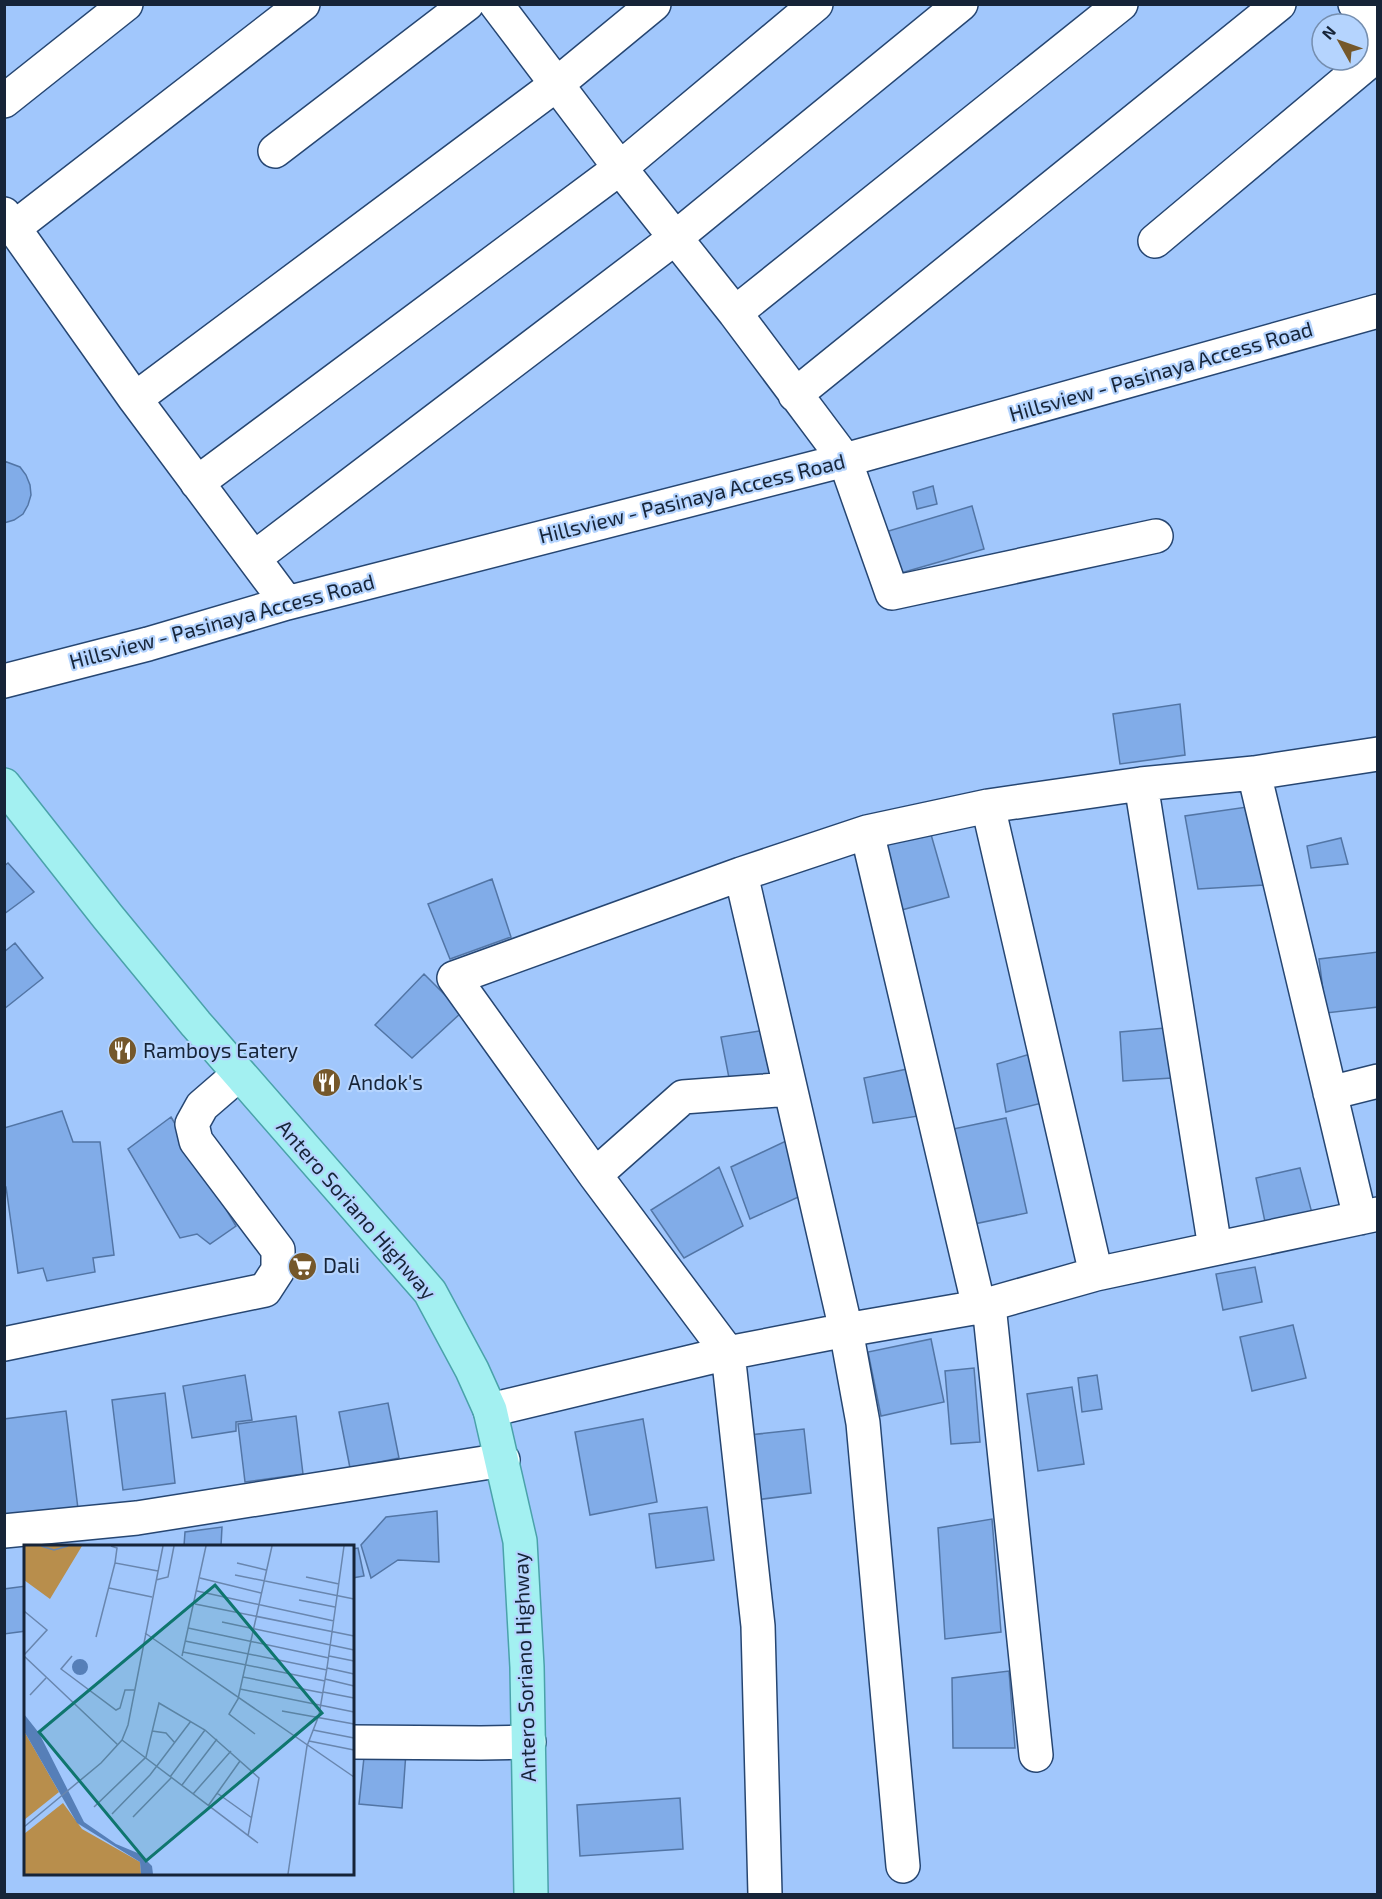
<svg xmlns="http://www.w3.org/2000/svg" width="1382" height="1899" font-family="'Exo 2',sans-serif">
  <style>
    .building { fill: #81ace8; stroke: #5275a5; stroke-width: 1.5 }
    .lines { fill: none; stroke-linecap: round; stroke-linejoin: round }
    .minor-casing { stroke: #264672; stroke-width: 36 }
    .major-casing { stroke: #4aa2aa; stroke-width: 36 }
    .minor { stroke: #fff; stroke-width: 33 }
    .major { stroke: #a3f0f1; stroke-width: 33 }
    .labels { text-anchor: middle; stroke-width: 4.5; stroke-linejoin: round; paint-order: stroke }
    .street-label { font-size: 21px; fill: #162438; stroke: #b5d4fe }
    .poi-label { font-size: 21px; fill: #162438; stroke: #b5d4fe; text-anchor: start }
    .inset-road { fill: none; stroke: #6986ae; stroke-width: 1.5 }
    .view { fill: #0f766e; fill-opacity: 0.15; stroke: #0f766e; stroke-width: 3 }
    .inset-edge { fill: none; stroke: #162438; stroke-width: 3 }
  </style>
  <rect width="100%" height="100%" fill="#a1c7fc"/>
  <path class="building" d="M4 461 20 467 26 475 30 485 31 495 28 505 23 514 14 520 4 523Z
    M933 486 937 504 917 509 913 492Z
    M972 506 984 549 894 575 882 533Z
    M1180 704 1185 755 1120 764 1113 714Z
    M1247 807 1264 885 1198 889 1185 816Z
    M930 831 949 897 898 911 880 843Z
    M1341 838 1348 864 1311 868 1307 846Z
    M8 863 34 892 4 914V866Z
    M492 879 511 937 450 959 428 904Z
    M15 943 43 978 4 1009V952Z
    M1378 952V1007L1326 1013 1319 959Z
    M424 974 462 1012 412 1058 375 1025Z
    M1165 1028 1172 1078 1123 1081 1120 1032Z
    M766 1030 775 1074 729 1078 721 1037Z
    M1037 1052 1050 1101 1006 1112 997 1064Z
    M912 1068 925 1115 873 1123 864 1078Z
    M62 1111 73 1142H100L114 1255 93 1258 95 1272 47 1281 43 1268 18 1273 6 1187H4V1128Z
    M171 1117 236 1226 210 1244 197 1234 180 1238 128 1149Z
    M1006 1118 1027 1213 974 1224 953 1129Z
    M788 1140 805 1194 750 1219 731 1167Z
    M719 1167 743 1226 684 1258 651 1210Z
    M1300 1168 1313 1217 1265 1222 1256 1178Z
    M1255 1267 1262 1302 1223 1310 1216 1274Z
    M1293 1325 1306 1378 1252 1391 1240 1337Z
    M931 1339 944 1402 881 1416 868 1352Z
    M974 1368 980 1442 951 1444 945 1371Z
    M245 1375 252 1420 236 1422V1431L192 1438 183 1386Z
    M1097 1375 1102 1409 1082 1412 1078 1378Z
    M1072 1387 1084 1464 1038 1471 1027 1394Z
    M165 1393 175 1483 123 1490 112 1400Z
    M388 1403 399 1458 350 1468 339 1412Z
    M66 1411 79 1517 4 1526V1419Z
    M296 1416 303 1474 245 1482 238 1424Z
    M643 1419 657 1502 590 1515 575 1432Z
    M804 1429 811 1493 747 1501 740 1436Z
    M707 1507 714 1560 656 1568 649 1514Z
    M437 1511 439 1562 398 1560 371 1578 361 1545 386 1517Z
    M992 1519 1001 1632 945 1639 938 1528Z
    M222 1527 221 1546H184L185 1532Z
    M358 1548 364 1576 352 1578V1549Z
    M26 1586V1631L4 1634V1589Z
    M1009 1671 1015 1748H953L952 1678Z
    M365 1748 406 1752 402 1808 359 1804Z
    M680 1798 683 1849 580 1856 577 1805Z"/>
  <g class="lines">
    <defs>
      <path id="minor" d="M496 4 620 168 735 313 845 460 892 593 1156 536
        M1355 4 1378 33
        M4 101 126 4
        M275 151 467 4
        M4 214 135 399 287 603
        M15 227 303 4
        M1155 241 1378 54
        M735 313 1121 4
        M795 395 1279 4
        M135 399 557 84 654 4
        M197 483 620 168 816 4
        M254 558 675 238 961 4
        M4 681 148 644 287 603 845 460 1378 311
        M1254 773 1360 1218
        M1141 784 1215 1248
        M988 806 1096 1274
        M867 832 979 1307
        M741 874 846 1330 863 1423 903 1866
        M1330 1093 1378 1081
        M595 1175 683 1097 790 1089
        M989 1305 1036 1755
        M4 1344 265 1290 278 1270V1250L196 1141 192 1124 202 1106 239 1074
        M490 1410 728 1353 846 1330 979 1307 1096 1274 1378 1214
        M4 1531 137 1518 503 1460
        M352 1742 481 1743 529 1742
        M765 1894 758 1626 728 1353 595 1175 454 978 741 874 867 832 988 806 1141 784 1254 773 1378 754"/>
      <path id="major" d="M4 785 108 917 196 1024 430 1292 472 1370 490 1410 520 1541 527 1667 531 1894"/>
    </defs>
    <use href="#minor" class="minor-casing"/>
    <use href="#major" class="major-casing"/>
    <use href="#minor" class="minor"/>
    <use href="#major" class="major"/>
  </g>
  <defs>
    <symbol id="restaurant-disc" viewBox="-11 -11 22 22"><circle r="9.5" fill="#75582b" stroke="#b5d4fe"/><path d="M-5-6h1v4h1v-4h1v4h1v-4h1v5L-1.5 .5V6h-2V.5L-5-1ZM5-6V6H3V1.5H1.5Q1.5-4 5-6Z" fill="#fff"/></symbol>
    <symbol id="supermarket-disc" viewBox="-11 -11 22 22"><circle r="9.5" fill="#75582b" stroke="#b5d4fe"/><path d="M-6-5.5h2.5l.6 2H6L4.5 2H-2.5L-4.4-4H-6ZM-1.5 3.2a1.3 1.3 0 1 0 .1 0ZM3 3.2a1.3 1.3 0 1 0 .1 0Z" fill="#fff"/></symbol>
  </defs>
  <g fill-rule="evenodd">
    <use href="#restaurant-disc" x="106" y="1034" width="33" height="33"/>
    <use href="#restaurant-disc" x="310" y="1066" width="33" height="33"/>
    <use href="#supermarket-disc" x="286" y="1250" width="33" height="33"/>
  </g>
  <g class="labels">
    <g class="street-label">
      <text transform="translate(1161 372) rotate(-16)" y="7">Hillsview - Pasinaya Access Road</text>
      <text transform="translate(692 499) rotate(-14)" y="7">Hillsview - Pasinaya Access Road</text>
      <text transform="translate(222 622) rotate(-15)" y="7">Hillsview - Pasinaya Access Road</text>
      <text transform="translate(356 1210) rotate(49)" y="7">Antero Soriano Highway</text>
      <text transform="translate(525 1667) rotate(-92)" y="7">Antero Soriano Highway</text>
    </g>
    <g class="poi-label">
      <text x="143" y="1058">Ramboys Eatery</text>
      <text x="348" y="1090">Andok's</text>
      <text x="323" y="1273">Dali</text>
    </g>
  </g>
  <g transform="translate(24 1545)">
    <rect width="330" height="330" fill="#a1c7fc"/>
    <path d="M0 1H58L26 54 0 35ZM0 186 35 247 0 275ZM39 258 58 284 116 317 117 329H0V289Z" fill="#b88e4c"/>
    <path d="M48 122a8 8 0 1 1 16 0a8 8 0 1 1-16 0ZM0 169 15 188 60 277 92 299 116 309 128 321 129 329H117L116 317 53 278 0 186Z" fill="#567fb8"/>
    <path class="inset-road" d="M17 1 30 5 44 1M87 1 93 3 91 18 134 26M213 18 242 25M211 30 330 54M282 32 315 39M176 33 237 48M132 35 144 32 150 1M85 43 128 52M173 46 310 76M275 55 311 62M171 59 330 91M0 66 23 85 0 110M198 77 330 105M164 83 305 113M121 88 330 232M72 92 91 18M161 96 303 125M159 107 301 136M0 111 94 200M48 111 37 124 92 165 96 163 101 145H110M158 111 182 1M305 111 330 116M303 123 330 129M219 132 299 148M301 134 330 141M216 144 330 167M299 147 330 153M6 150 22 133M258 166 330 179M289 185 330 193M128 186 142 188 151 198M231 189 205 169 214 154 248 1M98 195 234 298M285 196 330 205M146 232 181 185M158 240 193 194M193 248 228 273M169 249 207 206M184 261 216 216M70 262 122 212 135 158 181 185 235 233 224 291M88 269 126 230 167 176M109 272 147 233M0 282 77 218 98 195 104 180 139 1M264 329 283 201 295 170 303 123 320 1"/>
    <path class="view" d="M191 40 298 168 122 316 15 187Z"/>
    <rect width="330" height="330" class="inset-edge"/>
  </g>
  <rect width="1382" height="1899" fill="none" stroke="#162438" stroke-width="12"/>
  <g transform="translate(1340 42) rotate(310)"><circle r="28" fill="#b5d4fe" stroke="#758eaf" stroke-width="1.5"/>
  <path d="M0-4.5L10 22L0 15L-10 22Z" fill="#75582b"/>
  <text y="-9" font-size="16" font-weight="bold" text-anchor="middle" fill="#162438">N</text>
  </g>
</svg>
